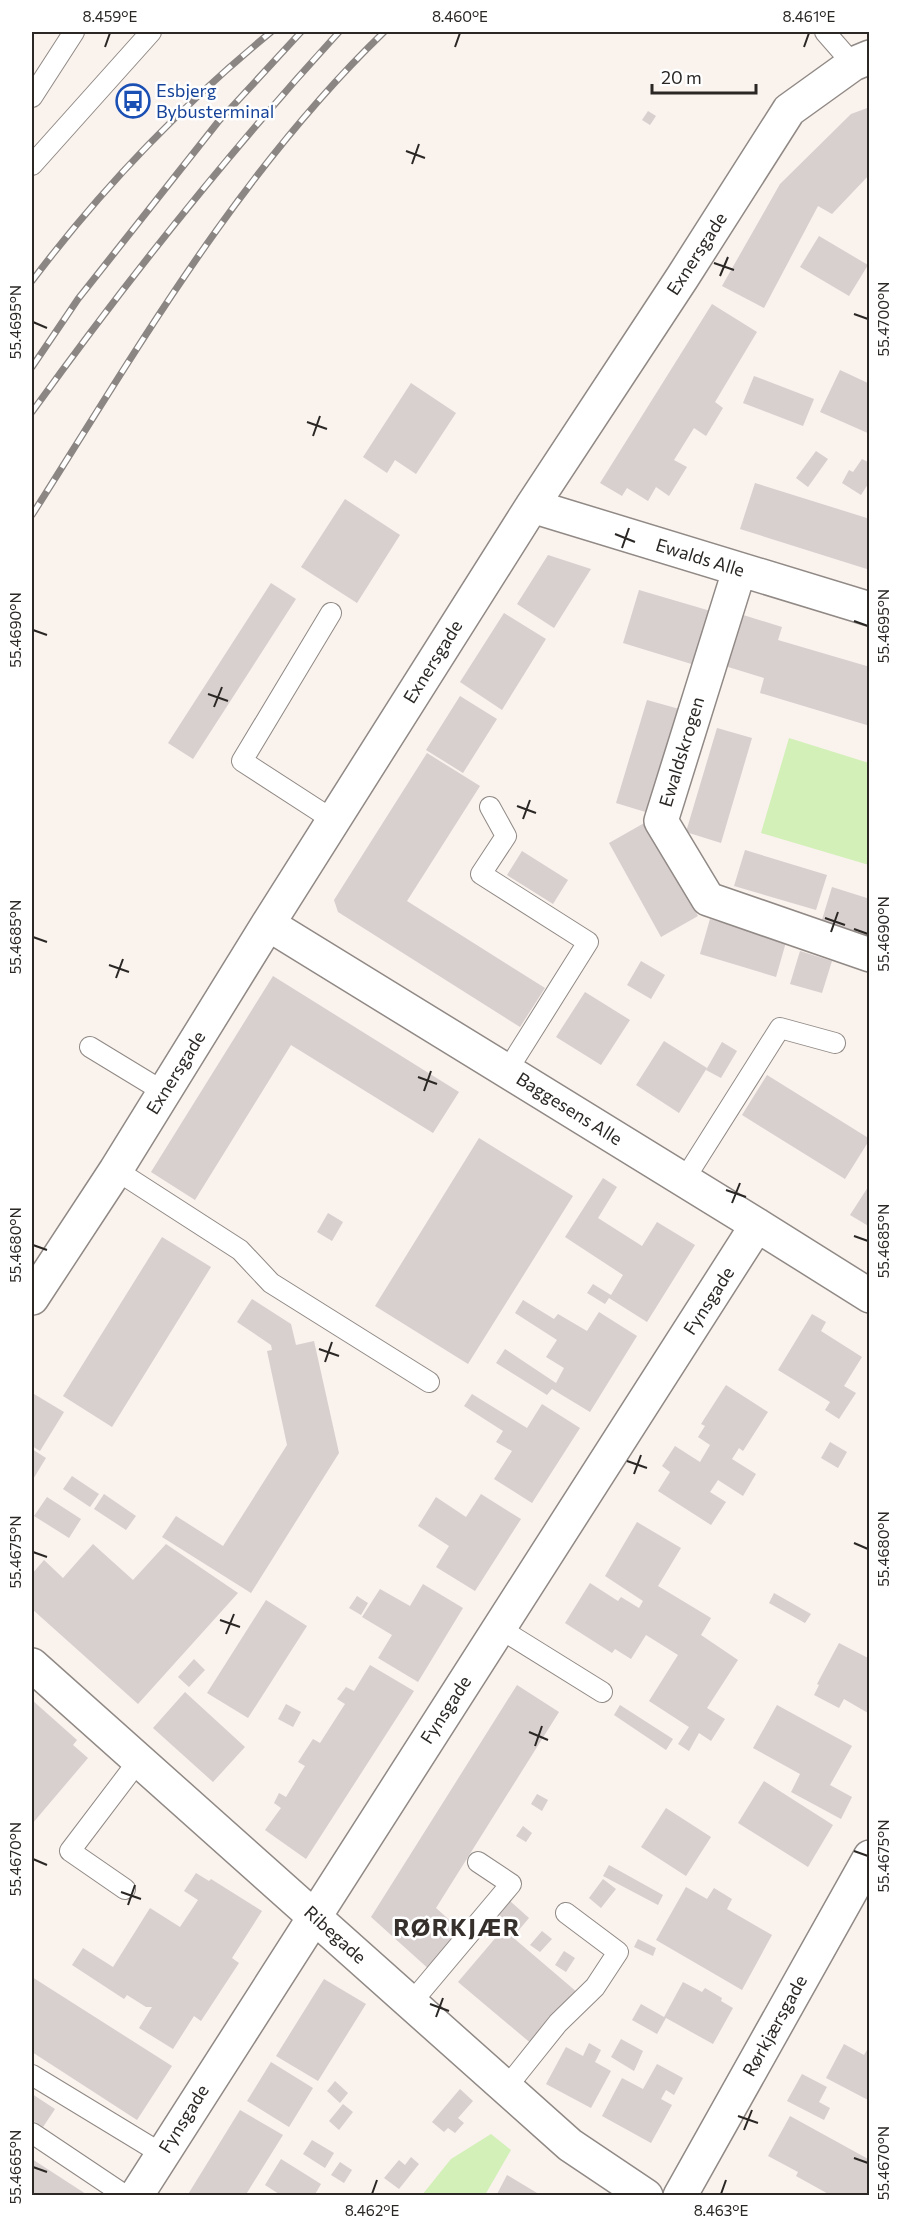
<svg xmlns="http://www.w3.org/2000/svg" width="901" height="2227" font-family="Commissioner,sans-serif">
  <style>
    .green { fill: #d3f0b8 }
    .building { fill: #d8cfcf }
    .lines { fill: none; stroke-linecap: round; stroke-linejoin: round }
    .lane-casing { stroke: #908985; stroke-width: 22 }
    .street-casing { stroke: #908985; stroke-width: 36 }
    .lane { stroke: #fff; stroke-width: 20 }
    .street { stroke: #fff; stroke-width: 33 }
    .rail-casing { stroke: #8b8683; stroke-width: 7 }
    .rail { stroke: #fff; stroke-width: 4.5; stroke-dasharray: 14; stroke-linecap: butt }
    .ticks { fill: none; stroke: #2a2725; stroke-width: 2 }
    .labels { text-anchor: middle; stroke-width: 5; stroke-linejoin: round; paint-order: stroke }
    .transit-label { font-size: 18px; fill: #164399; stroke: #fff; text-anchor: start }
    .street-label { font-size: 18px; fill: #2a2725; stroke: #fff }
    .district-label { font-size: 24px; font-weight: bold; letter-spacing: 1.5px; fill: #36302d; stroke: #fff }
    .neatline { fill: none; stroke: #2a2725; stroke-width: 2 }
    .ticks-label { font-size: 15px; text-anchor: middle; fill: #2a2725 }
  </style>
  <rect width="100%" height="100%" fill="#f9f2ed"/>
  <path class="green" d="M789 738 869 763V865L761 833Z
    M491 2134 511 2150 485 2195H422L451 2159Z"/>
  <path class="building" d="M870 107V174L832 214 818 206 764 308 722 286 780 184 851 114Z
    M648 111 656 116 650 125 642 120Z
    M819 236 868 265 849 296 800 267Z
    M712 304 757 332 715 402 723 408 706 436 694 428 674 460 687 467 669 496 656 487 648 501 627 488 622 496 600 483Z
    M840 370 870 384V434L820 412Z
    M754 376 814 399 803 426 743 403Z
    M411 383 456 413 416 474 395 460 387 473 363 457Z
    M816 451 828 459 808 487 796 478Z
    M862 459 870 463V481L861 495 842 483 849 470 853 472Z
    M755 483 870 519V570L740 529Z
    M345 499 400 535 357 603 301 567Z
    M548 555 591 569 554 628 517 604Z
    M271 583 296 599 193 759 168 743Z
    M639 590 714 612 698 666 623 643Z
    M504 613 546 639 502 710 460 682Z
    M740 614 782 627 778 640 870 667V726L760 693 764 678 725 666Z
    M460 696 497 719 463 773 426 750Z
    M647 700 683 710 652 814 616 803Z
    M717 728 752 738 721 843 686 832Z
    M427 753 480 786 407 901 545 988 520 1027 338 912 334 900Z
    M646 822 698 916 661 937 609 843Z
    M745 850 827 875 816 910 734 886Z
    M522 851 568 880 553 904 507 875Z
    M832 887 870 899V938L821 923Z
    M710 919 786 942 776 977 700 954Z
    M800 951 832 961 822 993 790 984Z
    M641 961 665 975 651 999 627 985Z
    M273 976 459 1092 433 1133 291 1045 195 1200 151 1172Z
    M585 992 630 1020 601 1065 556 1037Z
    M664 1041 707 1068 679 1113 636 1085Z
    M722 1042 737 1051 721 1078 706 1070Z
    M767 1075 870 1139 845 1179 742 1115Z
    M479 1138 573 1196 468 1364 375 1306Z
    M603 1178 617 1187 598 1218 642 1246 657 1222 695 1245 647 1322 609 1298 605 1304 587 1293 593 1284 611 1295 623 1275 565 1237Z
    M870 1184V1227L850 1215Z
    M328 1213 343 1222 332 1241 317 1232Z
    M162 1237 211 1267 112 1427 63 1396Z
    M252 1299 291 1324 296 1345 314 1341 339 1453 251 1593 162 1537 176 1516 223 1546 287 1445 267 1351 272 1350 271 1345 237 1322Z
    M523 1300 554 1319 558 1314 587 1331 599 1312 637 1336 590 1412 552 1389 547 1395 496 1363 505 1349 556 1383 564 1368 546 1357 557 1340 515 1313Z
    M812 1314 826 1322 821 1331 862 1357 844 1386 856 1393 839 1419 825 1410 830 1402 778 1370Z
    M726 1385 768 1412 743 1451 739 1448 732 1459 756 1474 743 1496 718 1480 710 1492 726 1502 711 1525 658 1491 670 1472 662 1466 675 1446 700 1462 710 1445 698 1437 705 1426 701 1424Z
    M34 1394 64 1412 40 1451 32 1446V1397Z
    M472 1394 527 1428 542 1404 580 1428 532 1503 494 1479 512 1451 496 1442 503 1431 464 1406Z
    M830 1442 847 1452 838 1468 821 1458Z
    M32 1449 46 1458 32 1481Z
    M72 1476 99 1494 90 1507 63 1489Z
    M104 1494 136 1516 126 1530 94 1509Z
    M481 1494 521 1519 475 1591 436 1567 449 1546 418 1526 436 1497 466 1517Z
    M47 1497 81 1519 69 1538 34 1516Z
    M637 1522 681 1548 658 1586 711 1618 701 1635 738 1660 707 1708 725 1719 711 1741 699 1733 689 1751 678 1744 689 1727 649 1701 678 1655 646 1635 631 1659 615 1649 612 1653 565 1623 590 1583 618 1601 621 1597 639 1608 643 1601 605 1576Z
    M93 1544 133 1580 166 1544 238 1593 138 1704 32 1609V1574L44 1560 63 1578Z
    M423 1584 463 1608 418 1682 378 1658 392 1635 362 1617 380 1589 410 1606Z
    M774 1593 811 1614 805 1623 769 1603Z
    M357 1596 368 1603 361 1615 349 1608Z
    M266 1600 307 1626 248 1718 207 1693Z
    M839 1643 870 1659 868 1713 844 1699 839 1708 814 1695 819 1685 817 1684Z
    M194 1659 205 1670 189 1687 178 1677Z
    M370 1665 414 1691 306 1859 265 1830 281 1808 274 1803 279 1793 286 1797 305 1766 298 1762 313 1739 320 1743 345 1704 337 1699 346 1687 354 1691Z
    M517 1685 559 1712 436 1908 465 1934 431 1971 371 1917Z
    M185 1692 245 1747 213 1782 153 1728Z
    M32 1700 77 1740 73 1745 88 1758 32 1824Z
    M286 1704 301 1712 293 1727 278 1719Z
    M620 1705 673 1739 666 1750 614 1715Z
    M777 1705 852 1746 830 1785 852 1797 841 1819 791 1792 800 1774 753 1748Z
    M764 1781 833 1825 808 1867 738 1823Z
    M537 1794 548 1800 542 1811 531 1804Z
    M666 1808 711 1837 686 1876 641 1847Z
    M523 1826 532 1833 526 1842 516 1836Z
    M609 1865 663 1895 658 1905 603 1876Z
    M196 1873 209 1881 211 1879 262 1911 232 1958 239 1963 201 2021 194 2016 173 2049 139 2028 152 2007H146L127 1995 124 1999 72 1965 83 1948 113 1967 150 1908 180 1927 198 1900 184 1891Z
    M603 1879 616 1889 601 1908 589 1898Z
    M686 1887 707 1899 714 1888 732 1899 727 1909 772 1935 742 1990 656 1940Z
    M510 1901 529 1918 518 1931 498 1914Z
    M503 1929 578 1993 533 2045 458 1982Z
    M542 1931 552 1939 540 1952 530 1945Z
    M638 1939 656 1948 653 1956 634 1947Z
    M564 1951 575 1958 566 1972 555 1965Z
    M32 1977 172 2066 137 2120 32 2052Z
    M324 1979 366 2004 318 2081 276 2056Z
    M683 1982 702 1992 705 1988 722 1998 721 2001 733 2008 713 2044 666 2018 657 2034 632 2020 641 2004 664 2017Z
    M621 2039 643 2051 634 2071 611 2057Z
    M589 2043 601 2050 595 2062 611 2071 591 2108 546 2084 566 2047 583 2056Z
    M844 2044 864 2055 870 2045V2101L826 2078Z
    M271 2062 313 2088 289 2127 247 2101Z
    M657 2064 683 2078 674 2095 666 2090 661 2099 672 2105 651 2143 602 2116 622 2078 643 2089Z
    M802 2074 827 2087 819 2102 830 2108 824 2120 787 2101Z
    M335 2081 348 2093 340 2103 327 2091Z
    M460 2089 473 2101 458 2118 464 2123 455 2133 448 2128 444 2132 432 2122Z
    M32 2094 55 2109 43 2127 32 2120Z
    M343 2104 353 2112 339 2130 329 2121Z
    M240 2110 283 2135 245 2196H187Z
    M790 2116 870 2160V2196H832L796 2176 798 2172 768 2156Z
    M312 2140 334 2153 325 2168 303 2154Z
    M411 2157 419 2164 399 2189 384 2178 399 2160 405 2165Z
    M32 2159 89 2196H32Z
    M281 2159 321 2184 314 2196H282L265 2185Z
    M340 2162 352 2170 344 2183 331 2175Z
    M507 2175 542 2196H496Z"/>
  <g class="lines">
    <defs>
      <path id="lane" d="M825 32 853 64
        M32 97 74 32
        M32 165 151 32
        M331 613 242 761 333 820
        M490 807 506 836 481 874 588 942 507 1071
        M90 1047 164 1092
        M116 1170 240 1250 271 1283 429 1382
        M684 1180 780 1028 835 1043
        M499 1628 602 1692
        M125 1889 70 1851 139 1760
        M411 2003 511 1884 478 1862
        M32 2075 162 2154
        M506 2088 558 2023 595 1987 618 1952 566 1913
        M32 2133 126 2196"/>
      <path id="street" d="M532 506 870 609
        M739 571 661 821 708 899 870 955
        M268 924 757 1225 870 1296
        M32 1298 116 1170 268 924 532 506 682 278 789 110 853 64 870 57
        M32 1665 570 2145 646 2196
        M136 2196 757 1225
        M680 2196 870 1857"/>
    </defs>
    <use href="#lane" class="lane-casing"/>
    <use href="#street" class="street-casing"/>
    <use href="#lane" class="lane"/>
    <use href="#street" class="street"/>
    <defs>
      <path id="rail" d="M32 281C101 189 182 105 271 32
        M32 367 78 299 218 122 301 32
        M32 412C127 280 229 152 339 32
        M32 515C139 346 240 171 384 32"/>
    </defs>
    <use href="#rail" class="rail-casing"/>
    <use href="#rail" class="rail"/>
  </g>
  <path class="ticks" d="M105 47 110 33M455 47 460 33M804 47 809 33M406 151 425 158M412 164 419 144M714 263 734 270M720 276 728 257M854 314 868 319M33 322 47 328M307 422 327 429M313 436 320 416M615 534 635 542M622 548 629 528M854 621 868 626M33 630 47 635M208 694 228 701M214 707 222 687M517 806 536 813M523 819 530 800M825 918 845 925M854 929 868 934M831 932 838 912M33 937 47 942M109 965 129 972M116 978 123 959M418 1077 437 1084M424 1091 431 1071M726 1190 746 1197M732 1203 740 1183M854 1236 868 1241M33 1245 47 1250M319 1349 339 1356M325 1362 332 1342M627 1461 647 1468M634 1474 641 1455M854 1543 868 1549M33 1552 47 1557M220 1620 240 1627M226 1634 234 1614M529 1732 548 1740M535 1746 542 1726M854 1851 868 1856M33 1859 47 1865M121 1892 141 1899M128 1905 135 1885M430 2004 449 2011M436 2017 443 1998M738 2116 758 2123M744 2130 752 2110M854 2158 868 2163M33 2167 47 2172M372 2194 377 2180M721 2194 726 2180"/>
  <defs>
    <symbol id="bus-ring" viewBox="-11 -11 22 22"><circle r="9.5" fill="#fff" stroke="#1a4fb4" stroke-width="1.5"/><path d="M-5-6H5V4H4V6H2V4H-2V6H-4V4H-5ZM-3.5-4V0h7V-4ZM-3.5 1.2v1.5H-2V1.2ZM2 1.2v1.5H3.5V1.2Z" fill="#1a4fb4"/></symbol>
  </defs>
  <g fill-rule="evenodd">
    <use href="#bus-ring" x="114" y="82" width="38" height="38"/>
  </g>
  <g class="labels">
    <g class="transit-label">
      <text x="156" y="97">Esbjerg<tspan x="156" dy="21">Bybusterminal</tspan></text>
    </g>
    <g class="street-label">
      <text transform="translate(697 254) rotate(-57)" y="6">Exnersgade</text>
      <text transform="translate(700 558) rotate(17)" y="6">Ewalds Alle</text>
      <text transform="translate(433 662) rotate(-58)" y="6">Exnersgade</text>
      <text transform="translate(682 752) rotate(-73)" y="6">Ewaldskrogen</text>
      <text transform="translate(176 1073) rotate(-58)" y="6">Exnersgade</text>
      <text transform="translate(569 1109) rotate(32)" y="6">Baggesens Alle</text>
      <text transform="translate(709 1301) rotate(-57)" y="6">Fynsgade</text>
      <text transform="translate(446 1710) rotate(-57)" y="6">Fynsgade</text>
      <text transform="translate(335 1935) rotate(42)" y="6">Ribegade</text>
      <text transform="translate(775 2026) rotate(-61)" y="6">Rørkjærsgade</text>
      <text transform="translate(184 2119) rotate(-58)" y="6">Fynsgade</text>
    </g>
    <g class="district-label">
      <text x="457" y="1936">RØRKJÆR</text>
    </g>
  </g>
  <rect width="901" height="2227" fill="none" stroke="#ffffff" stroke-width="66"/>
  <path d="M652 84v9h104v-9" fill="none" stroke="#2a2725" stroke-width="3"/>
  <text x="661" y="84" font-size="18" fill="#2a2725" stroke="#ffffff" stroke-width="4.5" paint-order="stroke">20 m</text>
  <rect x="33" y="33" width="835" height="2161" class="neatline"/>
  <g class="ticks-label">
    <text x="110" y="22">8.459°E</text>
    <text x="460" y="22">8.460°E</text>
    <text x="809" y="22">8.461°E</text>
    <text transform="translate(884 319) rotate(-90)" y="5">55.4700°N</text>
    <text transform="translate(16 322) rotate(-90)" y="5">55.4695°N</text>
    <text transform="translate(884 626) rotate(-90)" y="5">55.4695°N</text>
    <text transform="translate(16 630) rotate(-90)" y="5">55.4690°N</text>
    <text transform="translate(884 934) rotate(-90)" y="5">55.4690°N</text>
    <text transform="translate(16 937) rotate(-90)" y="5">55.4685°N</text>
    <text transform="translate(884 1241) rotate(-90)" y="5">55.4685°N</text>
    <text transform="translate(16 1245) rotate(-90)" y="5">55.4680°N</text>
    <text transform="translate(884 1549) rotate(-90)" y="5">55.4680°N</text>
    <text transform="translate(16 1552) rotate(-90)" y="5">55.4675°N</text>
    <text transform="translate(884 1856) rotate(-90)" y="5">55.4675°N</text>
    <text transform="translate(16 1859) rotate(-90)" y="5">55.4670°N</text>
    <text transform="translate(884 2163) rotate(-90)" y="5">55.4670°N</text>
    <text transform="translate(16 2167) rotate(-90)" y="5">55.4665°N</text>
    <text x="372" y="2216">8.462°E</text>
    <text x="721" y="2216">8.463°E</text>
  </g>
</svg>
